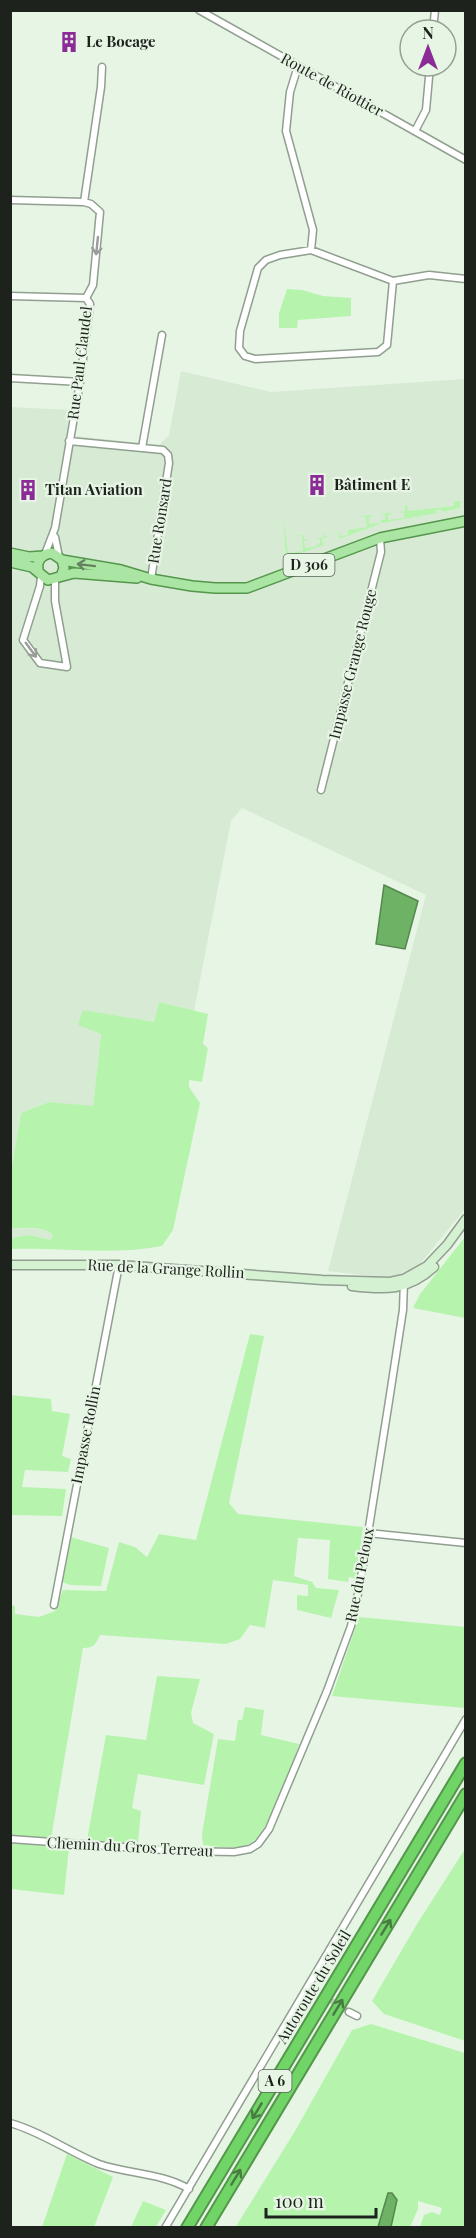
<svg xmlns="http://www.w3.org/2000/svg" width="476" height="2238" font-family="'Playfair Display',serif">
  <style>
    .built { fill: #d7ebd4 }
    .green { fill: #b6f4ae }
    .water { fill: #6db265; stroke: #55874f; stroke-width: 1.5 }
    .lines { fill: none; stroke-linecap: round; stroke-linejoin: round }
    .street-tunnel { stroke: #bfcbbd; stroke-width: 6; stroke-dasharray: 6 3; stroke-linecap: butt }
    .street-casing { stroke: #919f90; stroke-width: 9 }
    .secondary-casing { stroke: #919f90; stroke-width: 11 }
    .primary-casing { stroke: #54964c; stroke-width: 12 }
    .highway-casing { stroke: #54964c; stroke-width: 14 }
    .street { stroke: #fff; stroke-width: 6 }
    .secondary { stroke: #d4f2d1; stroke-width: 8 }
    .primary { stroke: #aae5a3; stroke-width: 9 }
    .highway { stroke: #71d466; stroke-width: 10 }
    .oneway { stroke: #999c99 }
    .oneway2 { stroke: #648460 }
    .oneway3 { stroke: #477b41 }
    .labels { text-anchor: middle; stroke-width: 4.5; stroke-linejoin: round; paint-order: stroke }
    .shield { fill: #e7f5e5; stroke: #5a6158; stroke-width: 1.5 }
    .shield-label { font-size: 14px; font-weight: bold; fill: #1d221c }
    .poi-label { font-size: 15px; font-weight: bold; fill: #1d221c; stroke: #e7f5e5; text-anchor: start }
    .street-label { font-size: 15px; fill: #1d221c; stroke: #e7f5e5 }
  </style>
  <rect width="100%" height="100%" fill="#e7f5e5"/>
  <path class="built" d="M181 371 271 392 465 379V1209L420 1264 405 1274 387 1278 328 1271 426 895 242 808 231 821 194 1011 159 1002 154 1022 101 1034 93 1107 49 1102 21 1113 11 1172V407L70 410 66 435 159 445 169 435Z
    M37 1228 50 1232 54 1235 51 1240 29 1235 11 1238V1229Z"/>
  <path class="green" d="M287 289 302 290 323 296 351 298V316L298 320 297 328H279V313Z
    M454 501H460V508L442 512 441 509 436 510 437 513 382 523 339 539V531L341 536 348 535V530L367 527 366 517 361 516 374 515 369 517V524L381 523V520H385V515L379 514 393 513 388 515V520L404 518V513L398 512 405 511V506H407L408 511 454 506Z
    M283 517 288 553 303 551 302 536 297 535H303L304 539H309L304 541 305 548 316 547V545L320 544V539H314L324 537V533L327 537 322 539 323 544 328 543 286 559Z
    M159 1002 208 1014 203 1044 208 1048 202 1082 189 1080V1087L200 1103 173 1230 162 1246C113 1256 61 1247 11 1249V1238L29 1235 51 1240 53 1235C42 1225 25 1228 11 1229V1172L21 1113 49 1102 93 1106 101 1034 78 1025 83 1010 154 1022Z
    M465 1237V1318L413 1308 420 1294Z
    M250 1334 264 1336 229 1503 238 1514 363 1527 356 1579 349 1577 348 1582 328 1579 330 1540 298 1538 294 1576 312 1582 316 1588 339 1590 331 1618 297 1610V1595L308 1596V1585L273 1580 265 1628 250 1625 240 1639 226 1644 100 1635C96 1644 94 1648 83 1648L51 1839 11 1835 10 1605 15 1606V1614L39 1617 55 1611 63 1590 106 1591 119 1542 135 1547 147 1557 159 1534 196 1540Z
    M10 1395 51 1399 52 1411 70 1414 62 1456 71 1459 68 1472 25 1470 22 1487 66 1489 62 1516 11 1515Z
    M70 1537 109 1548 101 1586 70 1585 60 1581Z
    M359 1617 465 1627V1708L332 1696Z
    M157 1676 200 1679 191 1713 193 1723 214 1734 204 1785 138 1774 132 1808 141 1811 138 1844 87 1840 106 1735 146 1740Z
    M245 1707 264 1710 261 1735 299 1744C292 1766 269 1834 249 1844 236 1851 217 1846 203 1845L202 1834 218 1739 235 1741 238 1720H242Z
    M11 1843 69 1848 64 1895 11 1889Z
    M465 1849V2041L384 2014 372 2001 417 1924Z
    M371 2024 465 2053V2227H420L424 2215 432 2212 440 2215 442 2208 418 2201V2209L410 2227H391L397 2200 388 2193 378 2227 235 2228 295 2131 352 2030Z
    M67 2154 113 2177 94 2227H42Z
    M143 2201 166 2210 156 2227H131Z"/>
  <path class="water" d="M384 885 418 901 405 949 376 944Z
    M388 2193H392L397 2200 391 2227H378Z"/>
  <g class="lines">
    <path class="street-tunnel" d="M313 1989 349 2012"/>
    <defs>
      <path id="street" d="M199 10 466 160
        M433 30 435 10
        M298 66 290 92 286 131 313 230 311 250
        M415 131 426 110 430 66
        M10 200 84 202 91 204 100 212 93 285 86 298
        M84 202 101 87 102 67
        M393 281 387 345 378 352 255 359 245 356 239 348 240 331 258 268 266 260 280 255 311 250 393 281 429 275 466 279
        M10 296 86 298
        M10 378 80 382
        M69 441 163 450 168 455 169 463 151 579
        M142 448 162 335
        M55 537 59 557
        M45 554 55 528 80 382 90 304 86 298
        M41 576 40 586 23 640 40 663 67 667 55 601V579
        M321 790 381 552 380 538
        M368 1533 466 1543
        M54 1605 119 1265
        M10 1839 178 1851 234 1852 250 1849 258 1844 269 1829 327 1691 351 1626 360 1584 389 1401 403 1310 404 1281
        M349 2012 357 2016
        M10 2123C42 2132 69 2152 99 2164 128 2174 162 2173 189 2189
        M165 2228 466 1719"/>
      <path id="secondary" d="M10 1265H119L322 1280 390 1282 404 1279 427 1266 447 1245 466 1219
        M352 1286C385 1290 408 1291 434 1267"/>
      <path id="primary" d="M10 553 29 557 43 556
        M62 560 121 570 151 579 192 586 215 588H247L380 538 466 521
        M10 562 32 567 48 580 74 573 137 578
        M39 573C35 562 41 554 52 553L62 560 64 568 61 576"/>
      <path id="highway" d="M187 2228 466 1763
        M206 2228 466 1794"/>
    </defs>
    <use href="#street" class="street-casing"/>
    <use href="#secondary" class="secondary-casing"/>
    <use href="#primary" class="primary-casing"/>
    <use href="#highway" class="highway-casing"/>
    <use href="#street" class="street"/>
    <use href="#secondary" class="secondary"/>
    <use href="#primary" class="primary"/>
    <use href="#highway" class="highway"/>
  </g>
  <defs><path id="oneway-shaft" d="M-6 0H5M1.5-3L5.5 0L1.5 3" fill="none" stroke-width="1.6" stroke-linecap="round" stroke-linejoin="round" transform="scale(1.5)"/></defs>
  <g class="oneway">
    <use href="#oneway-shaft" transform="translate(97 246) rotate(96)"/>
    <use href="#oneway-shaft" transform="translate(31 650) rotate(54)"/>
  </g>
  <use class="oneway2" href="#oneway-shaft" transform="translate(86 565) rotate(-173)"/>
  <g class="oneway3">
    <use href="#oneway-shaft" transform="translate(386 1927) rotate(-59)"/>
    <use href="#oneway-shaft" transform="translate(338 2007) rotate(-59)"/>
    <use href="#oneway-shaft" transform="translate(257 2111) rotate(121)"/>
    <use href="#oneway-shaft" transform="translate(236 2177) rotate(-59)"/>
  </g>
  <defs>
    <symbol id="building-bare" viewBox="-9 -9 18 18"><path d="M-4-6H4V6H1V3H-1V6H-4ZM-2.5-4.3h1.7v1.8h-1.7ZM.8-4.3h1.7v1.8H.8ZM-2.5-1h1.7V.8h-1.7ZM.8-1h1.7V.8H.8Z" fill="#8b2c96" stroke="#e7f5e5" stroke-width="2.5" paint-order="stroke"/></symbol>
  </defs>
  <g fill-rule="evenodd">
    <use href="#building-bare" x="54" y="27" width="30" height="30"/>
    <use href="#building-bare" x="302" y="470" width="30" height="30"/>
    <use href="#building-bare" x="13" y="475" width="30" height="30"/>
  </g>
  <g class="labels">
    <g class="shield">
      <rect x="283.5" y="554" width="51" height="22" rx="4.5"/>
      <rect x="258.5" y="2070" width="33" height="22" rx="4.5"/>
    </g>
    <g class="shield-label">
      <text x="309" y="570">D 306</text>
      <text x="275" y="2086">A 6</text>
    </g>
    <g class="poi-label">
      <text x="86" y="47">Le Bocage</text>
      <text x="334" y="490">Bâtiment E</text>
      <text x="45" y="495">Titan Aviation</text>
    </g>
    <g class="street-label">
      <text transform="translate(332 85) rotate(29)" y="5">Route de Riottier</text>
      <text transform="translate(80 363) rotate(-83)" y="5">Rue Paul Claudel</text>
      <text transform="translate(160 521) rotate(-81)" y="5">Rue Ronsard</text>
      <text transform="translate(353 664) rotate(-76)" y="5">Impasse Grange Rouge</text>
      <text transform="translate(166 1269) rotate(3)" y="5">Rue de la Grange Rollin</text>
      <text transform="translate(86 1435) rotate(-79)" y="5">Impasse Rollin</text>
      <text transform="translate(360 1575) rotate(-79)" y="5">Rue du Peloux</text>
      <text transform="translate(130 1847) rotate(3)" y="5">Chemin du Gros Terreau</text>
      <text transform="translate(314 1987) rotate(-59)" y="5">Autoroute du Soleil</text>
    </g>
  </g>
  <rect width="476" height="2238" fill="none" stroke="#1d221c" stroke-width="24"/>
  <g transform="translate(428 48)"><circle r="28" fill="#e7f5e5" stroke="#96a195" stroke-width="1.5"/>
  <path d="M0-4.5L10 22L0 15L-10 22Z" fill="#8b2c96"/>
  <text y="-9" font-size="16" font-weight="bold" text-anchor="middle" fill="#1d221c">N</text>
  </g>
  <path d="M266 2208v9h110v-9" fill="none" stroke="#1d221c" stroke-width="3"/>
  <text x="275" y="2208" font-size="18" fill="#1d221c" stroke="#e7f5e5" stroke-width="4.5" paint-order="stroke">100 m</text>
</svg>
